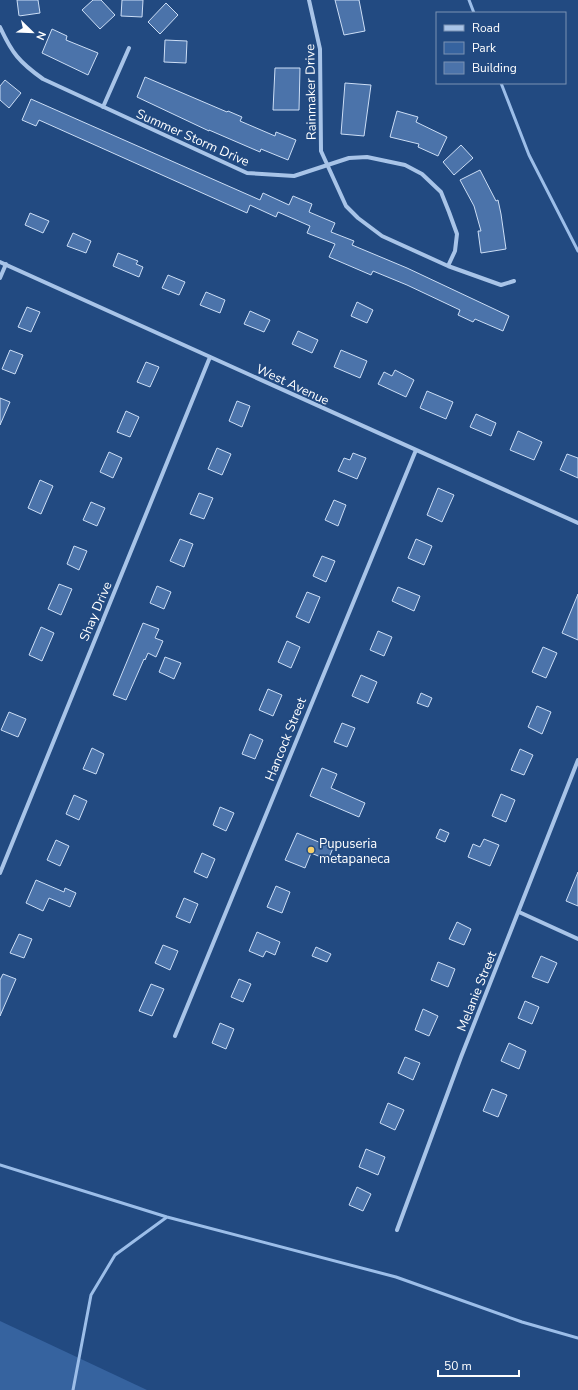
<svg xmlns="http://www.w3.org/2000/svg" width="578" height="1390" font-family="'Nunito Sans',sans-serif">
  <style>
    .green { fill: #36639f }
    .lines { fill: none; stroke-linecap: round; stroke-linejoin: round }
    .stream { stroke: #9cbee9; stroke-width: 3 }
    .building { fill: #4b73aa; stroke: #ccdef6 }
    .street { stroke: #a8c4e8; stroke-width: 4 }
    .poi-dot { fill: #f4ce6b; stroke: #224a81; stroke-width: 1.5 }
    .labels { text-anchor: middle; stroke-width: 3.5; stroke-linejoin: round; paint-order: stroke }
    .street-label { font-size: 13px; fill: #fff; stroke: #224a81 }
    .poi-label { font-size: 13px; fill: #fff; stroke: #224a81; text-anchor: start }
  </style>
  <rect width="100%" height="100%" fill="#224a81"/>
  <path class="green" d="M0 1321 147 1390H0Z"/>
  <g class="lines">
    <path class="stream" d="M469 0 474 13
      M501 83 529 155 578 251
      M0 1165 167 1217 396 1277 522 1322 578 1338
      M73 1390 91 1295 115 1255 167 1217"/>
  </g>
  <path class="building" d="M17 0H38L40 13 19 16Z
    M93 0H101L115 15 100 29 82 10Z
    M122 0H143L142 17 121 16Z
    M335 0H359L365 31 344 35Z
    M166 3 178 15 160 34 148 22Z
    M52 29 67 36 66 40 98 53 88 75 42 53Z
    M165 40 187 41 186 63 164 62Z
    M275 68H300L299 110H273Z
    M145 77 227 112 228 111 242 117 240 121 275 136 276 132 296 140 288 160 261 149 260 152 209 130V131L137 97Z
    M5 80 21 93 9 108 0 100V86Z
    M345 83 371 85 364 136 341 134Z
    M31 99 260 200 263 193 289 205 293 196 312 204 309 212 335 223 331 232 354 241 352 245 407 268 509 316 503 331 475 319 473 322 458 315 460 310 407 285 373 271 371 275 329 257 335 244 307 233 310 226 278 212 276 217 250 205 247 213 39 120 36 126 22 120Z
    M397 111 418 117 416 122 447 137 438 156 418 147 419 144 390 137Z
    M461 145 473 158 454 175 443 162Z
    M480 170 496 201 498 200 501 214 506 249 481 253 478 231H481L474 206 460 180Z
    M30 213 49 221 43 233 25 225Z
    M73 233 91 241 86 253 67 246Z
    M118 253 138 261 136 264 143 267 139 277 113 266Z
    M168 275 185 282 179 295 162 288Z
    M206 292 225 300 220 313 200 305Z
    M357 302 373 310 367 323 351 316Z
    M27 307 40 312 31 332 18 327Z
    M250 311 270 320 264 332 244 324Z
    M298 331 318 340 312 353 292 344Z
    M10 350 23 355 15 374 2 369Z
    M341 350 367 361 360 378 334 367Z
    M146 362 159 367 150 387 137 382Z
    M395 370 414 380 406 397 378 384 384 372 392 376Z
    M427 391 453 402 446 419 420 408Z
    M0 398 10 402 0 425Z
    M237 401 250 406 242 427 229 421Z
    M126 411 139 417 130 437 117 432Z
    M476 414 496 423 491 436 470 427Z
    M518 431 542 442 534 460 510 450Z
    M217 448 231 454 222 475 208 469Z
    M109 452 122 458 113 478 100 472Z
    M353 453 366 458 357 479 338 471 344 458 350 460Z
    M567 454 578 458V478L560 470Z
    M40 480 53 486 41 514 28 508Z
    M438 488 454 495 442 522 427 515Z
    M199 493 213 498 204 519 190 514Z
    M334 500 346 505 338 526 325 520Z
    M91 502 105 508 97 526 83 520Z
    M180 539 193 544 184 567 170 561Z
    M416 539 432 546 424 565 408 558Z
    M74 546 87 551 79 570 67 564Z
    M322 556 335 561 326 582 313 576Z
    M59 584 72 589 61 615 48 609Z
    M157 586 171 592 164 609 150 603Z
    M398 587 420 596 414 611 392 601Z
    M307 592 320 597 309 623 296 617Z
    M578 594V640L562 633Z
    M143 623 159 629 155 638 163 641 156 657 148 653 145 660 144 659 126 700 113 695Z
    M41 627 54 633 42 661 29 655Z
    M378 631 392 637 384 656 370 650Z
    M287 641 300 647 291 668 278 662Z
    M543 647 557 653 546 678 532 672Z
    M165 657 181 663 174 679 159 672Z
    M361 675 377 682 368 703 352 696Z
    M268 689 282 695 273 716 259 710Z
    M421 693 432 698 428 707 417 703Z
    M537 706 551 712 542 734 528 727Z
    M9 712 26 719 18 737 1 730Z
    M342 723 355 728 347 747 334 742Z
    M250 734 263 740 255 759 242 754Z
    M92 748 104 754 96 774 83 769Z
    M520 749 533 755 524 775 511 770Z
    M322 768 337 774 331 788 365 803 359 817 310 796Z
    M501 794 515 800 506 822 492 816Z
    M74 795 87 801 79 820 66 814Z
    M220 807 234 813 226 831 213 825Z
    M440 829 449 833 445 842 436 838Z
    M297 833 333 848 328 860 311 853 305 868 285 860Z
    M484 839 499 845 490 866 468 857 473 844 480 847Z
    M56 840 69 846 60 866 47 860Z
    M202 853 215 859 207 878 194 872Z
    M578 872V906L566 901Z
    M36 880 64 892 65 888 76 893 70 907 49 898 43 911 26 903Z
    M276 886 290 892 282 913 267 907Z
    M184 898 198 904 190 923 176 917Z
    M457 922 471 929 464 945 449 939Z
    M257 932 280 942 275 955 266 951 263 957 249 951Z
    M19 934 32 939 24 958 10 953Z
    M163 945 178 951 170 970 155 963Z
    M316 947 331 954 327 962 312 956Z
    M541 956 557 963 548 983 532 977Z
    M438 962 455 969 448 987 431 980Z
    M3 974 16 979 0 1016V980Z
    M239 979 251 984 243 1002 231 997Z
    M151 984 164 989 152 1016 139 1011Z
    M525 1001 539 1007 532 1024 518 1018Z
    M423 1009 438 1016 429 1036 415 1030Z
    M220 1023 234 1029 226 1049 212 1043Z
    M509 1043 526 1051 519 1069 501 1061Z
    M405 1057 420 1063 413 1080 398 1073Z
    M492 1089 507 1095 498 1117 483 1111Z
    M388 1103 404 1110 395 1130 380 1123Z
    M366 1149 385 1157 378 1175 359 1167Z
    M357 1187 371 1194 363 1211 349 1205Z"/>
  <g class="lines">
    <path class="street" d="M309 0 320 49 321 151 346 206 358 218 382 236 448 266 501 285 514 281
      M0 27C12 53 19 62 43 79L247 173 294 176 349 158 367 157 405 165 422 174 441 192 449 212 457 234 455 251 448 266
      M103 107 129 48
      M0 262 578 523
      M0 278 6 264
      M0 873 210 357
      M519 912 578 939
      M175 1036 416 450
      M397 1230 461 1057 578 760"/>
  </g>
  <circle class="poi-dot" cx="311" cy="850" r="4"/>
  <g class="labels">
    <g class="street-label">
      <text transform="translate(310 92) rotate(-91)" y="5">Rainmaker Drive</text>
      <text transform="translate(193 137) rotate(24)" y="5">Summer Storm Drive</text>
      <text transform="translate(293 384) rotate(25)" y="5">West Avenue</text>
      <text transform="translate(95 611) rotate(-67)" y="5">Shay Drive</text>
      <text transform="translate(285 739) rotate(-68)" y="5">Hancock Street</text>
      <text transform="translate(476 991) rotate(-68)" y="5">Melanie Street</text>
    </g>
    <g class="poi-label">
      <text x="319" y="848">Pupuseria<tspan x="319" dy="15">metapaneca</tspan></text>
    </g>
  </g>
  <rect x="436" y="12" width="130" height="72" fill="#224a81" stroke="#7a92b3"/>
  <rect x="444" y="25" width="20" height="6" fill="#a8c4e8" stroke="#7a92b3"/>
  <text x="472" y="32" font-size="12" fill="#ffffff">Road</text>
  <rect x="444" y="42" width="20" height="12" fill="#36639f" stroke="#7a92b3"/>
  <text x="472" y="52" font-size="12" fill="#ffffff">Park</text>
  <rect x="444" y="62" width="20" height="12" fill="#4b73aa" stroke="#7a92b3"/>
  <text x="472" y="72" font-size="12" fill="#ffffff">Building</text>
  <g transform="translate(32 32) rotate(113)" stroke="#224a81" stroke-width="3" paint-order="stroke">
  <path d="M0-3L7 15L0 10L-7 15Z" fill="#ffffff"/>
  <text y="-6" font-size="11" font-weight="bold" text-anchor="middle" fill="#ffffff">N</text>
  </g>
  <path d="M438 1370v6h81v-6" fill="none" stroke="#ffffff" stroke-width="2"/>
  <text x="444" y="1370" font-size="12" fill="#ffffff" stroke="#224a81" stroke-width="3" paint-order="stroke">50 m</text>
</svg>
